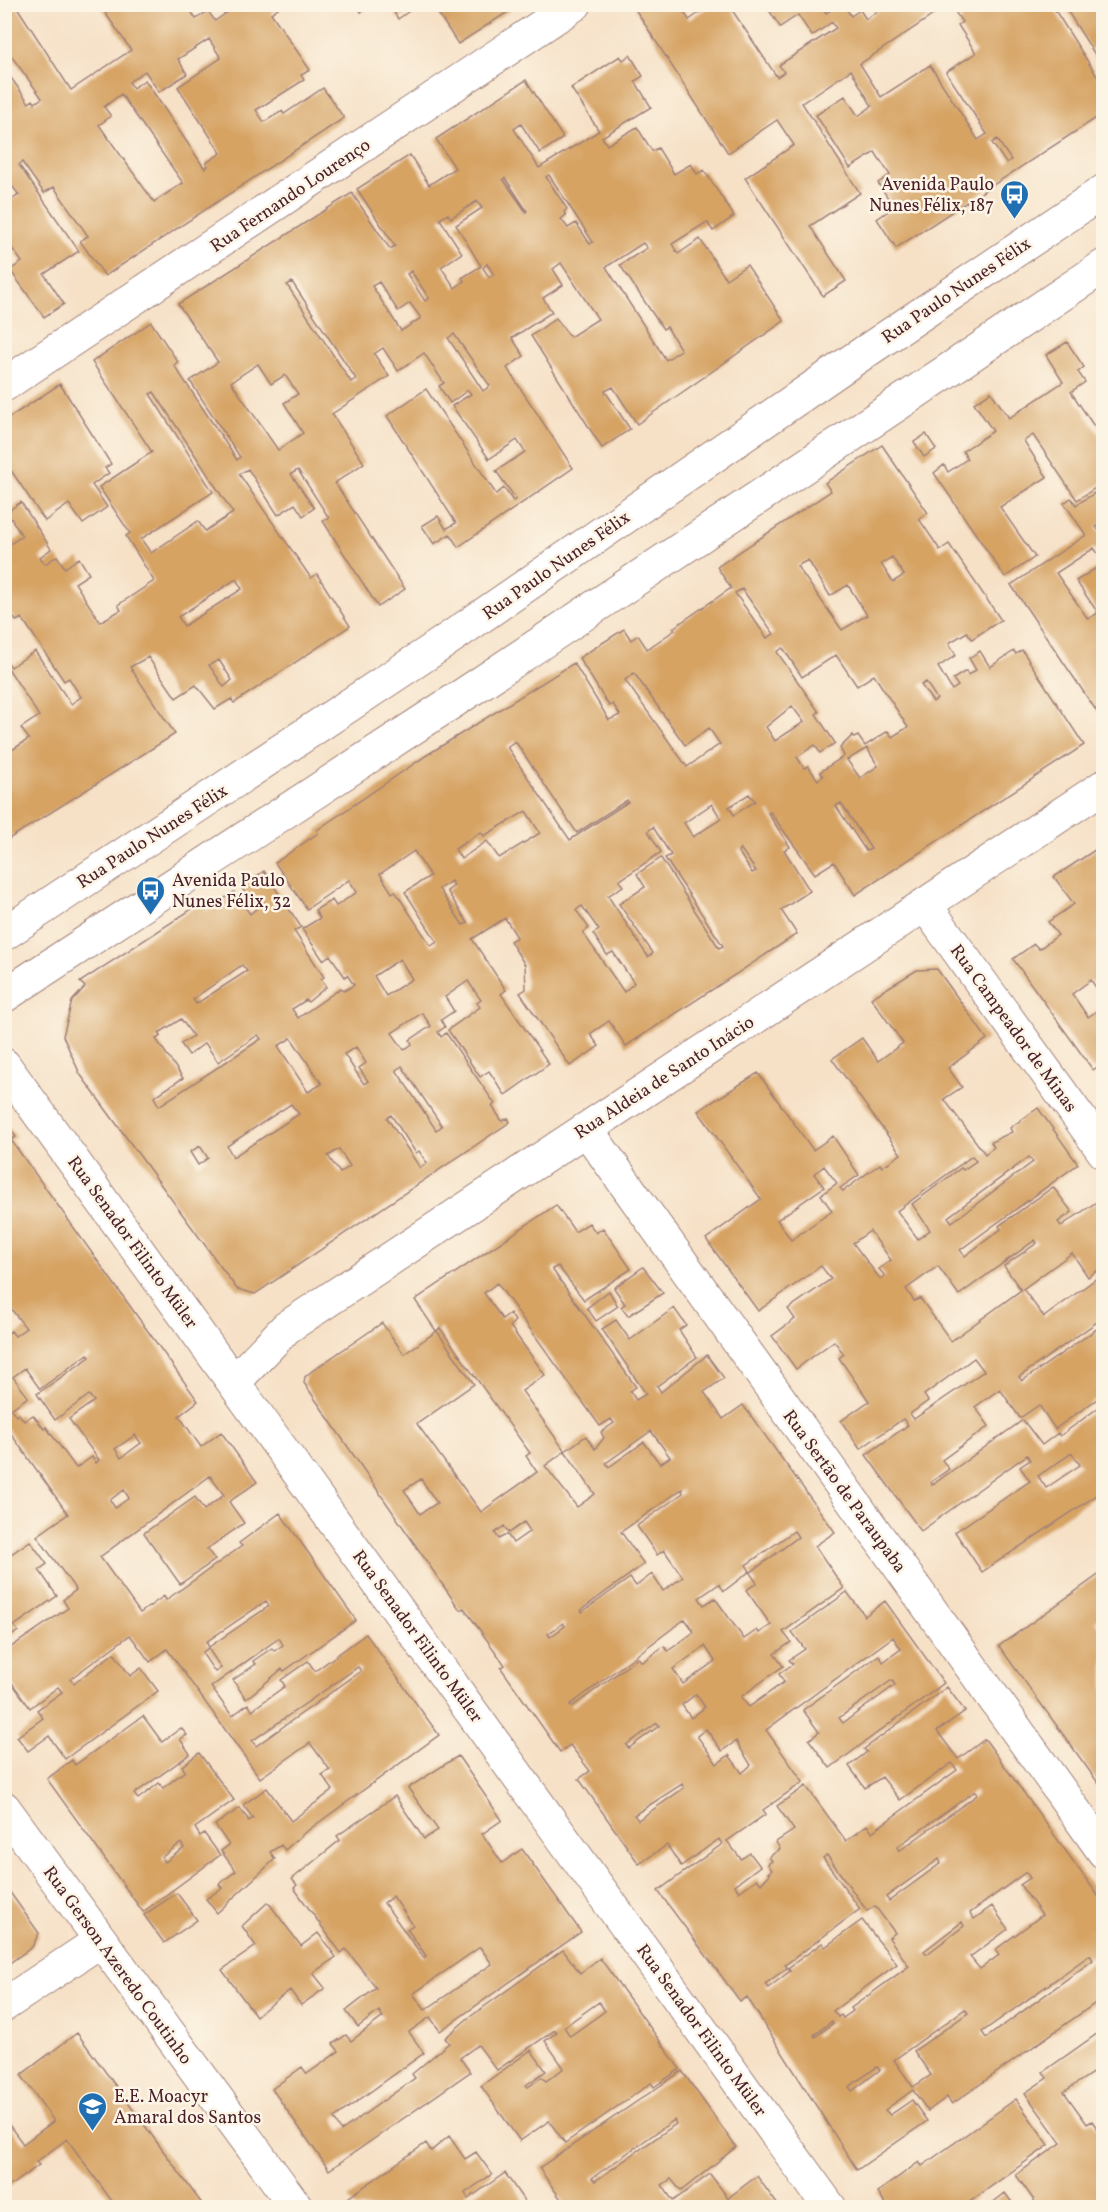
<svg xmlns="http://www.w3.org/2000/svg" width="1108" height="2212" font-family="Vollkorn,serif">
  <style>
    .building { fill: #d6a364; fill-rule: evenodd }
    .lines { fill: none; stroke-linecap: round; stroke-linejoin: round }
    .minor-casing { stroke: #a08079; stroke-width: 35 }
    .major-casing { stroke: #a08079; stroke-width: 35 }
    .minor { stroke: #fff; stroke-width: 33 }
    .major { stroke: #fff; stroke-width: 33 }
    .labels { text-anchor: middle; stroke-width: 5; stroke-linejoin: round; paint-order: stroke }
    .poi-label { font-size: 18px; fill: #4a1f2b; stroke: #fcf5e5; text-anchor: start }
    .street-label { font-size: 18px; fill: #4a1f2b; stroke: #fcf5e5 }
  </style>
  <rect width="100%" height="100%" fill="#fcf5e5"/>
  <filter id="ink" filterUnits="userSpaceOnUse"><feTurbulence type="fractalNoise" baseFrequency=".0167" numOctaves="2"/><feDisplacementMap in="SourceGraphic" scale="12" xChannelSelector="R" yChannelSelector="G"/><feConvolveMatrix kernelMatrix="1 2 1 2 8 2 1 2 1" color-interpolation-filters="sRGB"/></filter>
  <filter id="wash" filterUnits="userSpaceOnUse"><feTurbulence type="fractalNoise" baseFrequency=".008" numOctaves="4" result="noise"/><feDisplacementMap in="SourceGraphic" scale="24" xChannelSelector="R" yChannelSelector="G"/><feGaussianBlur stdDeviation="1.35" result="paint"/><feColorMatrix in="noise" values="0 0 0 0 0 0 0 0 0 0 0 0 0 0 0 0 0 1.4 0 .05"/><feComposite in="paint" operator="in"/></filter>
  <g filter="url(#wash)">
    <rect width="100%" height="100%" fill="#f6e1c7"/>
    <g id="blocks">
      <path class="building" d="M4 4H15L71 90 131 50 99 4H192L188 7 196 19 208 11 215 21 239 4H284L271 13 310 70 301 75 304 80 256 110 264 122 282 111 284 114 323 88 344 118 105 276 80 241 88 236 54 187 44 193 22 162 19 165 79 251 44 274 64 304 44 317 10 270 22 262 4 237V204L19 195 13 187 4 193V68L29 103 33 100 35 103 42 98 4 46ZM209 39 221 58 178 87 221 153 206 163 208 166 205 169 145 80 133 88 129 82 145 71 159 92 187 74 178 59ZM121 94 183 183 154 202 99 125 111 116 104 107Z
        M357 4H372L361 12Z
        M389 4H419L398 19Z
        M432 4H515L517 6 458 44Z
        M642 4H679L689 20 712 4H728L777 77 784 72 779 65 836 28 832 22 812 36 798 15 780 27 765 4H820L826 13 843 4 851 16 860 10 866 19 888 4H943L945 7 860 64 881 97 930 65 978 140 987 134 946 72 976 53 958 25 962 22 950 4H1051L1104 87V113L896 248 877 219 894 207 878 183 890 175 875 152 850 168 816 115 845 96 858 116 872 106 851 70 802 103 860 193 810 226 846 281 823 296 745 178 794 145 777 120 728 153 635 9ZM997 139 1011 160 1006 163 992 143Z
        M1063 4H1104V69Z
        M630 55 643 76 635 81 651 107 602 137 607 145 637 127 652 151 658 148 674 174 691 164 697 174 704 170 734 216 713 231 707 222 672 244 678 254 700 239 726 279 747 265 784 321 637 424 613 387 605 391 630 429 602 448 531 336 556 318 570 337 598 319 561 263 553 269 563 285 543 298 552 312 512 338 524 356 507 368 573 468 458 547 450 534 434 544 422 526 438 516 446 529 456 523 387 416 426 389 496 494 504 488 513 501 516 499 496 471 525 452 517 440 489 459 452 406 471 394 468 390 450 403 439 386 444 383 424 353 398 371 383 348 374 354 389 376 332 414 364 463 335 483 405 589 378 607 323 521 329 518 298 470 291 474 314 508 303 516 295 504 278 515 248 469 239 474 311 578 317 574 350 626 234 703 231 699 215 709 196 685 176 698 148 657 130 667 175 734 4 842V755L29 739 21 728 39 716 8 668 4 671V657L11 667 35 651 71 704 81 697 69 678 64 681 22 618 16 621 4 604V548L22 536 7 512 21 502 51 549 40 557 45 564 57 556 65 568 79 558 89 574 75 583 100 622 121 610 118 605 154 581 126 536 130 533 99 487 152 452 92 362 151 322 178 362 174 365 237 460 240 457 190 381 218 362 178 304 352 193 390 249 395 246 357 189 410 155 429 185 455 168 436 139 526 80 563 138 540 153 521 124 514 129 539 168 599 131 571 88 620 56 623 60ZM549 175 593 242 590 244 576 223 568 228 561 219 566 215 564 212 567 209 546 177ZM505 178 527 211 526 212 503 179ZM477 201 482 208 456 225 481 266 462 278 464 281 455 288 441 267 462 253 440 219 448 214 451 218ZM643 243 647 248 620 265 663 329 667 327 681 350 666 360 606 267ZM487 264 494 275 489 277 483 268ZM411 271 429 298 425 301 407 274ZM292 282 356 379 351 382 287 285ZM379 282 398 311 410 303 421 318 401 331 372 286ZM454 334 490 386 483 391 448 338ZM258 364 271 384 285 375 298 394 284 403 303 433 278 450 231 382ZM154 392 233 513 205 531 198 521 151 553 141 539 213 492 150 394ZM236 579 242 589 184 626 178 617ZM219 660 232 680 224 687 209 665Z
        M4 295 11 304 4 309Z
        M1067 342 1084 367 1078 372 1085 382 1071 392 1104 441V482L1077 500 1033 435 1024 441 1047 477 1000 507 1035 557 1005 577 934 473 944 465 948 472 967 459 963 451 993 431 974 403 991 392 1009 418 1063 382 1046 355Z
        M60 384 111 464 105 468 109 473 92 485 107 507 83 524 69 504 45 521 4 460V421Z
        M926 434 936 449 924 457 914 442Z
        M882 445 928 513 919 519 940 550 949 544 1001 620 972 639 967 632 949 643 956 655 938 667 952 690 958 686 953 679 966 671 968 675 976 670 969 658 980 651 990 667 1014 651 1016 654 1022 650 1084 745 855 895 834 862 815 874 770 812 768 813 790 847 784 850 810 891 781 910 797 934 626 1046 609 1021 590 1034 599 1046 570 1066 520 993 526 989 525 965 510 941 517 937 505 918 472 939 506 990 501 994 549 1064 505 1095 489 1071 480 1077 448 1030 480 1007 477 1003 481 1000 468 981 445 997 454 1011 441 1020 445 1027 438 1032 441 1037 446 1033 495 1104 492 1106 502 1121 508 1118 510 1122 255 1294 237 1289 80 1074 63 1036 72 1001 85 987 80 982 201 903 206 911 234 892 250 914 256 909 241 887 264 871 301 927 294 931 324 977 321 979 326 987 308 1002 306 1000 292 1009 298 1018 341 988 344 991 354 985 347 975 345 977 330 955 323 960 302 929 320 918 315 910 332 900 336 906 357 892 349 880 307 909 275 863 318 833 317 830 427 755 574 663 609 720 620 715 613 704 609 706 579 658 624 629 631 640 638 635 647 649 675 630 673 628 731 588 717 567 831 491 825 483ZM892 557 904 575 893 582 881 564ZM808 560 830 596 848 585 867 615 842 630 797 566ZM742 589 774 634 767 638 735 593ZM783 648 802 677 836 655 857 686 874 675 908 727 892 737 888 731 865 746 858 736 854 738 853 735 840 748 844 756 820 772 823 776 818 780 808 766 804 768 797 757 815 745 820 753 835 743 816 714 819 712 777 652ZM634 673 685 745 709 728 720 744 687 767 625 680ZM926 682 937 699 933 702 921 685ZM792 706 804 722 775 741 766 727ZM515 741 577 833 627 800 628 802 570 840 507 747ZM867 748 878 766 860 778 847 760ZM749 794 755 801 734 815 729 807ZM841 803 871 849 866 851 836 806ZM712 804 721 819 693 837 684 823ZM526 811 540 833 499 858 487 841 461 859 455 849 481 832 484 836ZM653 827 671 855 665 858 723 946 719 948 661 858 637 874 645 887 619 904 653 953 648 957 608 896 623 886 619 881 661 852 648 831ZM740 848 756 871 752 873 738 851ZM414 851 430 876 405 892 437 942 431 946 395 891 392 893 380 874ZM451 881 454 886 447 891 468 923 463 925 439 889ZM582 906 599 930 593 934 607 955 613 952 634 983 624 992 583 933 589 928 576 910ZM400 959 412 979 386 996 374 976ZM242 965 247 971 196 1004 193 999ZM422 1013 431 1026 410 1040 412 1044 404 1050 392 1033ZM181 1019 193 1036 181 1044 189 1055 205 1043 218 1062 258 1035 261 1039 159 1106 154 1097 183 1078 156 1039 161 1036 159 1033ZM291 1038 322 1084 308 1092 278 1046ZM356 1047 366 1063 359 1068 368 1081 364 1084 344 1054ZM402 1066 442 1126 436 1130 396 1070ZM291 1104 299 1114 233 1157 227 1146ZM391 1115 416 1153 419 1151 427 1163 420 1168 387 1118ZM200 1146 208 1158 198 1165 190 1152ZM339 1149 350 1166 340 1173 328 1156Z
        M1104 487V522L1096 527 1100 532 1104 530V562L1094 548 1056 573 1088 619 1098 613 1076 581 1104 563V722L1011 585 1086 535 1064 503 1071 498 1076 505Z
        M1104 844V984L1097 989 1091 980 1072 994 1088 1017 1104 1006V1062L1093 1070 1013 959 1034 944 1039 949 1058 935 1048 922 1074 904 1054 877Z
        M937 969 987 1039 948 1068 962 1087 944 1099 985 1154 994 1147 991 1142 1012 1132 1010 1128 1038 1108 1078 1164 960 1250 965 1256 1001 1229 999 1226 1053 1187 1072 1212 1058 1222 1061 1226 1104 1197V1266L1088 1277 1072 1253 1023 1289 1044 1317 1104 1273V1317L1019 1377 1022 1381 1104 1324V1394L1055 1429 1039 1405 1020 1418 1000 1389 975 1407 989 1426 942 1460 949 1469 931 1482 932 1485 1023 1420 1042 1445 1058 1433 1060 1436 1102 1405 1104 1487 1098 1491 1100 1493 982 1572 955 1532 1030 1481 1020 1467 1030 1460 1027 1455 921 1531 866 1455 908 1425 903 1419 860 1449 841 1421 869 1401 839 1358 844 1354 834 1341 796 1369 772 1336 795 1319 788 1309 831 1279 821 1266 758 1311 706 1239 761 1199 698 1111 758 1073 813 1150 833 1136 859 1175 840 1188 843 1191 880 1164 882 1167 901 1154 832 1059 862 1038 878 1061 903 1043 871 998 917 970ZM972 1156 976 1161 963 1170 961 1168 912 1204 930 1230 918 1239 897 1211ZM1029 1157 1033 1162 952 1222 948 1217ZM824 1166 837 1183 821 1195 832 1211 791 1240 777 1220 824 1187 814 1174ZM870 1231 891 1260 879 1269 885 1276 880 1279 853 1243ZM1035 1240 1037 1243 1004 1266 1021 1290 951 1341 920 1298 914 1301 906 1289 938 1266 959 1295ZM974 1358 984 1371 914 1419 910 1414 928 1401 924 1395ZM1072 1453 1080 1465 1046 1488 1038 1476Z
        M4 1120 16 1137 11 1140 198 1401 179 1416 201 1447 221 1432 257 1482 229 1502 244 1523 207 1549 215 1560 180 1584 144 1533 195 1497 204 1510 224 1495 210 1476 100 1557 108 1568 140 1613 164 1596 166 1600 242 1546 239 1543 280 1513 356 1620 284 1671 282 1669 246 1699 233 1680 256 1664 253 1661 272 1648 274 1651 283 1645 279 1638 211 1687 232 1716 248 1704 252 1710 285 1686 281 1680 308 1661 315 1671 366 1634 439 1735 303 1834 285 1850 281 1845 270 1852 275 1859 217 1913 206 1899 222 1888 219 1884 236 1871 221 1851 229 1845 215 1825 240 1808 249 1821 253 1818 243 1805 267 1788 291 1821 333 1790 322 1775 330 1770 310 1743 260 1778 167 1649 150 1662 130 1635 70 1679 74 1683 114 1653 130 1676 141 1668 158 1691 65 1759 49 1736 28 1751 17 1737 43 1718 37 1710 62 1692 58 1687 30 1708 12 1683 4 1688V1652L68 1608 63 1600 76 1590 37 1536 68 1514 4 1424V1335L11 1331 15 1336 26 1328 4 1300ZM88 1354 90 1357 37 1394 55 1420 89 1395 94 1401 69 1419 99 1460 96 1463 92 1457 76 1468 46 1427 44 1429 33 1415 24 1421 19 1414 16 1416 11 1409 28 1397 13 1377 25 1368 40 1389ZM135 1435 141 1443 121 1458 115 1449ZM124 1490 129 1498 115 1508 110 1500ZM266 1601 269 1606 209 1647 206 1642ZM208 1648 221 1668 215 1672 202 1653ZM358 1667 361 1671 256 1746 252 1741Z
        M556 1205 575 1232 589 1223 596 1233 603 1228 631 1269 584 1300 558 1266 552 1269 636 1387 630 1391 636 1400 646 1394 602 1329 616 1320 630 1340 674 1308 686 1325 679 1330 697 1357 657 1386 661 1392 707 1355 724 1378 704 1392 723 1419 743 1405 835 1532 815 1546 844 1588 783 1632 791 1642 774 1654 783 1666 741 1697 744 1701 749 1707 784 1682 779 1674 793 1664 789 1660 805 1649 792 1632 847 1592 865 1616 885 1601 944 1683 830 1768 809 1740 819 1732 803 1710 879 1655 883 1662 901 1649 893 1637 766 1730 803 1782 763 1810 766 1814 727 1841 741 1859 750 1853 760 1866 735 1885 737 1889 739 1892 757 1879 761 1884 770 1874 768 1873 772 1870 768 1864 772 1861 769 1857 780 1849 776 1842 794 1830 777 1806 806 1786 846 1841 867 1825 872 1832 957 1770 952 1763 900 1800 882 1777 865 1788 849 1766 867 1752 864 1749 947 1687 965 1711 937 1731 958 1759 985 1739 1104 1904V1997L952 2104 947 2097 928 2111 913 2090 885 2110 890 2115 912 2100 927 2121 857 2170 747 1997 740 2001 658 1891 722 1844 719 1839 681 1866 667 1845 639 1864 579 1779 590 1771 570 1745 560 1752 501 1668 505 1665 464 1608 460 1610 304 1383 305 1377 312 1371 382 1323 404 1354 437 1331 474 1384 417 1424 481 1512 537 1472 526 1456 530 1453 440 1328 436 1331 415 1300ZM497 1283 600 1426 611 1419 614 1423 601 1432 604 1438 595 1449 586 1436 565 1451 595 1494 577 1507 545 1466 565 1451 522 1391 545 1375 510 1326 515 1321 510 1313 502 1319 484 1293ZM651 1431 670 1457 660 1464 644 1442 609 1467 606 1463ZM421 1479 437 1503 420 1514 404 1490ZM682 1489 683 1493 637 1526 657 1555 664 1550 683 1577 663 1591 652 1574 636 1586 630 1578 582 1612 581 1610 644 1564 621 1532ZM524 1522 530 1531 513 1543 507 1534 499 1539 495 1533 504 1526 509 1533ZM794 1531 798 1537 750 1573 757 1583 746 1590 771 1625 759 1633 757 1630 744 1639 715 1598 704 1605 699 1598 719 1584 724 1591 750 1571 746 1565ZM685 1619 694 1632 668 1651 664 1646 642 1662 638 1658 572 1707 570 1705ZM563 1623 565 1626 550 1637 548 1634ZM705 1646 715 1661 683 1684 673 1669ZM892 1680 895 1685 843 1723 839 1718ZM696 1694 705 1707 691 1718 682 1705ZM657 1723 659 1726 629 1748 626 1745ZM706 1729 722 1751 736 1741 751 1765 742 1773 729 1755 717 1764 697 1736ZM682 1784 684 1788 638 1820 634 1815ZM975 1791 977 1795 899 1851 897 1847ZM827 1855 867 1911 875 1906 895 1933 889 1938 909 1966 851 2008 853 2011 843 2018 841 2015 838 2017 833 2011 897 1964 862 1920 825 1947 822 1943 788 1968 790 1971 768 1988 765 1984 787 1968 785 1965 860 1909 823 1858ZM939 1859 941 1863 889 1901 886 1897ZM1026 1872 1030 1878 1020 1885 1042 1915 995 1950 999 1955 980 1969 970 1957 1008 1929 992 1906 974 1919 970 1913ZM962 1922 964 1926 927 1954 924 1951ZM1090 1955 1093 1960 986 2038 982 2032ZM965 2009 968 2013 914 2051 931 2075 913 2087 894 2060ZM832 2021 833 2023 815 2037 814 2035ZM877 2067 880 2070 852 2091 849 2087Z
        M643 1267 663 1293 628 1316 621 1307 625 1304 614 1288Z
        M609 1291 618 1306 596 1321 587 1308Z
        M30 1541 47 1564 39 1570 57 1596 14 1626 18 1631 4 1641V1559Z
        M1104 1571V1614L1095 1621 1104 1633V1791L999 1646Z
        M143 1716 162 1742 181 1728 187 1735 180 1739 190 1754 134 1794 138 1799 159 1783 163 1788 185 1771 182 1766 199 1753 234 1800 195 1828 200 1836 204 1833 220 1855 143 1912 47 1779 72 1760 75 1765ZM181 1843 184 1848 165 1862 162 1857Z
        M458 1756 502 1820 482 1834 502 1863 522 1849 581 1932 440 2031 430 2017 409 2032 424 2053 334 2118 341 2131 415 2078 412 2074 449 2043 445 2038 467 2019 563 1950 580 1973 600 1958 680 2069 654 2087 651 2083 565 2143 549 2121 520 2141 481 2086 531 2050 546 2071 526 2085 528 2087 542 2077 546 2081 564 2068 545 2041 557 2032 555 2030 497 2070 478 2045 460 2058 470 2072 329 2170 272 2089 302 2067 307 2074 339 2051 333 2044 346 2035 351 2041 383 2017 379 2011 358 2027 346 2011 376 1988 346 1949 341 1953 294 1888 297 1885 292 1879 340 1840 337 1836 395 1796 424 1839 438 1830 408 1788ZM393 1896 413 1925 407 1929 426 1956 424 1958 384 1903ZM480 1947 492 1964 425 2010 413 1994ZM599 2002 605 2011 570 2036 564 2027Z
        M4 1884 39 1933 32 1947 4 1967Z
        M177 1893 197 1920 164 1943 144 1915Z
        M268 1902 301 1946 318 1933 336 1957 313 1973 325 1988 301 2005 290 1990 256 2016 222 1970 256 1946 242 1926Z
        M1104 2029V2073L1100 2068 1064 2092 1087 2124 1092 2121 1104 2138V2196L1101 2198 1104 2208H1044L1041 2203 1038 2206 1016 2175 1061 2143 1025 2093 1047 2078 1043 2072Z
        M77 2033 205 2208H117L67 2139 36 2162 39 2165 4 2190V2118L23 2144 54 2121 21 2075Z
        M682 2071 736 2147 681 2191 671 2179 662 2185 673 2201 710 2174 728 2198 757 2176 780 2208H567L539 2168ZM674 2120 676 2124 595 2181 592 2178Z
        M1016 2099 1049 2145 961 2208H888L878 2192 919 2162 922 2166Z
        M449 2136 465 2159 476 2152 492 2174 465 2193 468 2199 505 2173 529 2208H355L348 2198 426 2143 431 2151Z
        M1005 2193 1016 2208H986Z"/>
    </g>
  </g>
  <g filter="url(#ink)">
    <use href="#blocks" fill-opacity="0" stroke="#a08079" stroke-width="1.5"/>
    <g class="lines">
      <defs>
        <path id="minor" d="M4 385 575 4
          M925 905 1104 1152
          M4 1065 830 2208
          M586 1129 1104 1852
          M235 1381 286 1328 1104 786
          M4 1808 297 2208
          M4 2005 100 1941"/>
        <path id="major" d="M4 934 431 651 850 362 1104 191
          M4 996 463 695 1104 266"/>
      </defs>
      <use href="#minor" class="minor-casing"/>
      <use href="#major" class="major-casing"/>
      <use href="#minor" class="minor"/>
      <use href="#major" class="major"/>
    </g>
  </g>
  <defs>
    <symbol id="bus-pin" viewBox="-11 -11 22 30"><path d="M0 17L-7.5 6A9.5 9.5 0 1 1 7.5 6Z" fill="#1f6fb2" stroke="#fcf5e5"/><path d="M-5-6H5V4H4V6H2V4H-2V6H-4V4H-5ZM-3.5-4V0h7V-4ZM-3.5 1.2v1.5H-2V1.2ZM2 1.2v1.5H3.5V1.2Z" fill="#fff"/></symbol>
    <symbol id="school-pin" viewBox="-11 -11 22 30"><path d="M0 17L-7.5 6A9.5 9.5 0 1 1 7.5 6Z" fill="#1f6fb2" stroke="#fcf5e5"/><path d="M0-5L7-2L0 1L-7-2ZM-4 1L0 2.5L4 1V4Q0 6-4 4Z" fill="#fff"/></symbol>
  </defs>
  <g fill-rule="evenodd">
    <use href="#bus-pin" x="998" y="178" width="33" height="45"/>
    <use href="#bus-pin" x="134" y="874" width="33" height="45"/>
    <use href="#school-pin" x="76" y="2090" width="33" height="45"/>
  </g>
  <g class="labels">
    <g class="poi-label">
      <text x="994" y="190" text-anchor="end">Avenida Paulo<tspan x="994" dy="21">Nunes Félix, 187</tspan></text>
      <text x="172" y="886">Avenida Paulo<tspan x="172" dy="21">Nunes Félix, 32</tspan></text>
      <text x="114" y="2102">E.E. Moacyr<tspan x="114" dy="21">Amaral dos Santos</tspan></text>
    </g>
    <g class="street-label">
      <text transform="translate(290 195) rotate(-34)" y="6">Rua Fernando Lourenço</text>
      <text transform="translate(956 290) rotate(-34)" y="6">Rua Paulo Nunes Félix</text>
      <text transform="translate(556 565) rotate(-35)" y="6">Rua Paulo Nunes Félix</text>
      <text transform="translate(152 836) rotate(-33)" y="6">Rua Paulo Nunes Félix</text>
      <text transform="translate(1014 1028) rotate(54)" y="6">Rua Campeador de Minas</text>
      <text transform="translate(664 1077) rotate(-33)" y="6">Rua Aldeia de Santo Inácio</text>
      <text transform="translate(133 1242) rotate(54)" y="6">Rua Senador Filinto Müler</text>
      <text transform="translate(845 1491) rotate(54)" y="6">Rua Sertão de Paraupaba</text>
      <text transform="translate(418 1636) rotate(54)" y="6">Rua Senador Filinto Müler</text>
      <text transform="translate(118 1965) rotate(54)" y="6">Rua Gerson Azeredo Coutinho</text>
      <text transform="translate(702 2030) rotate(54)" y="6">Rua Senador Filinto Müler</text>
    </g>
  </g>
  <rect width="1108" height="2212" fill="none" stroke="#fcf5e5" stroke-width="24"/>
</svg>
